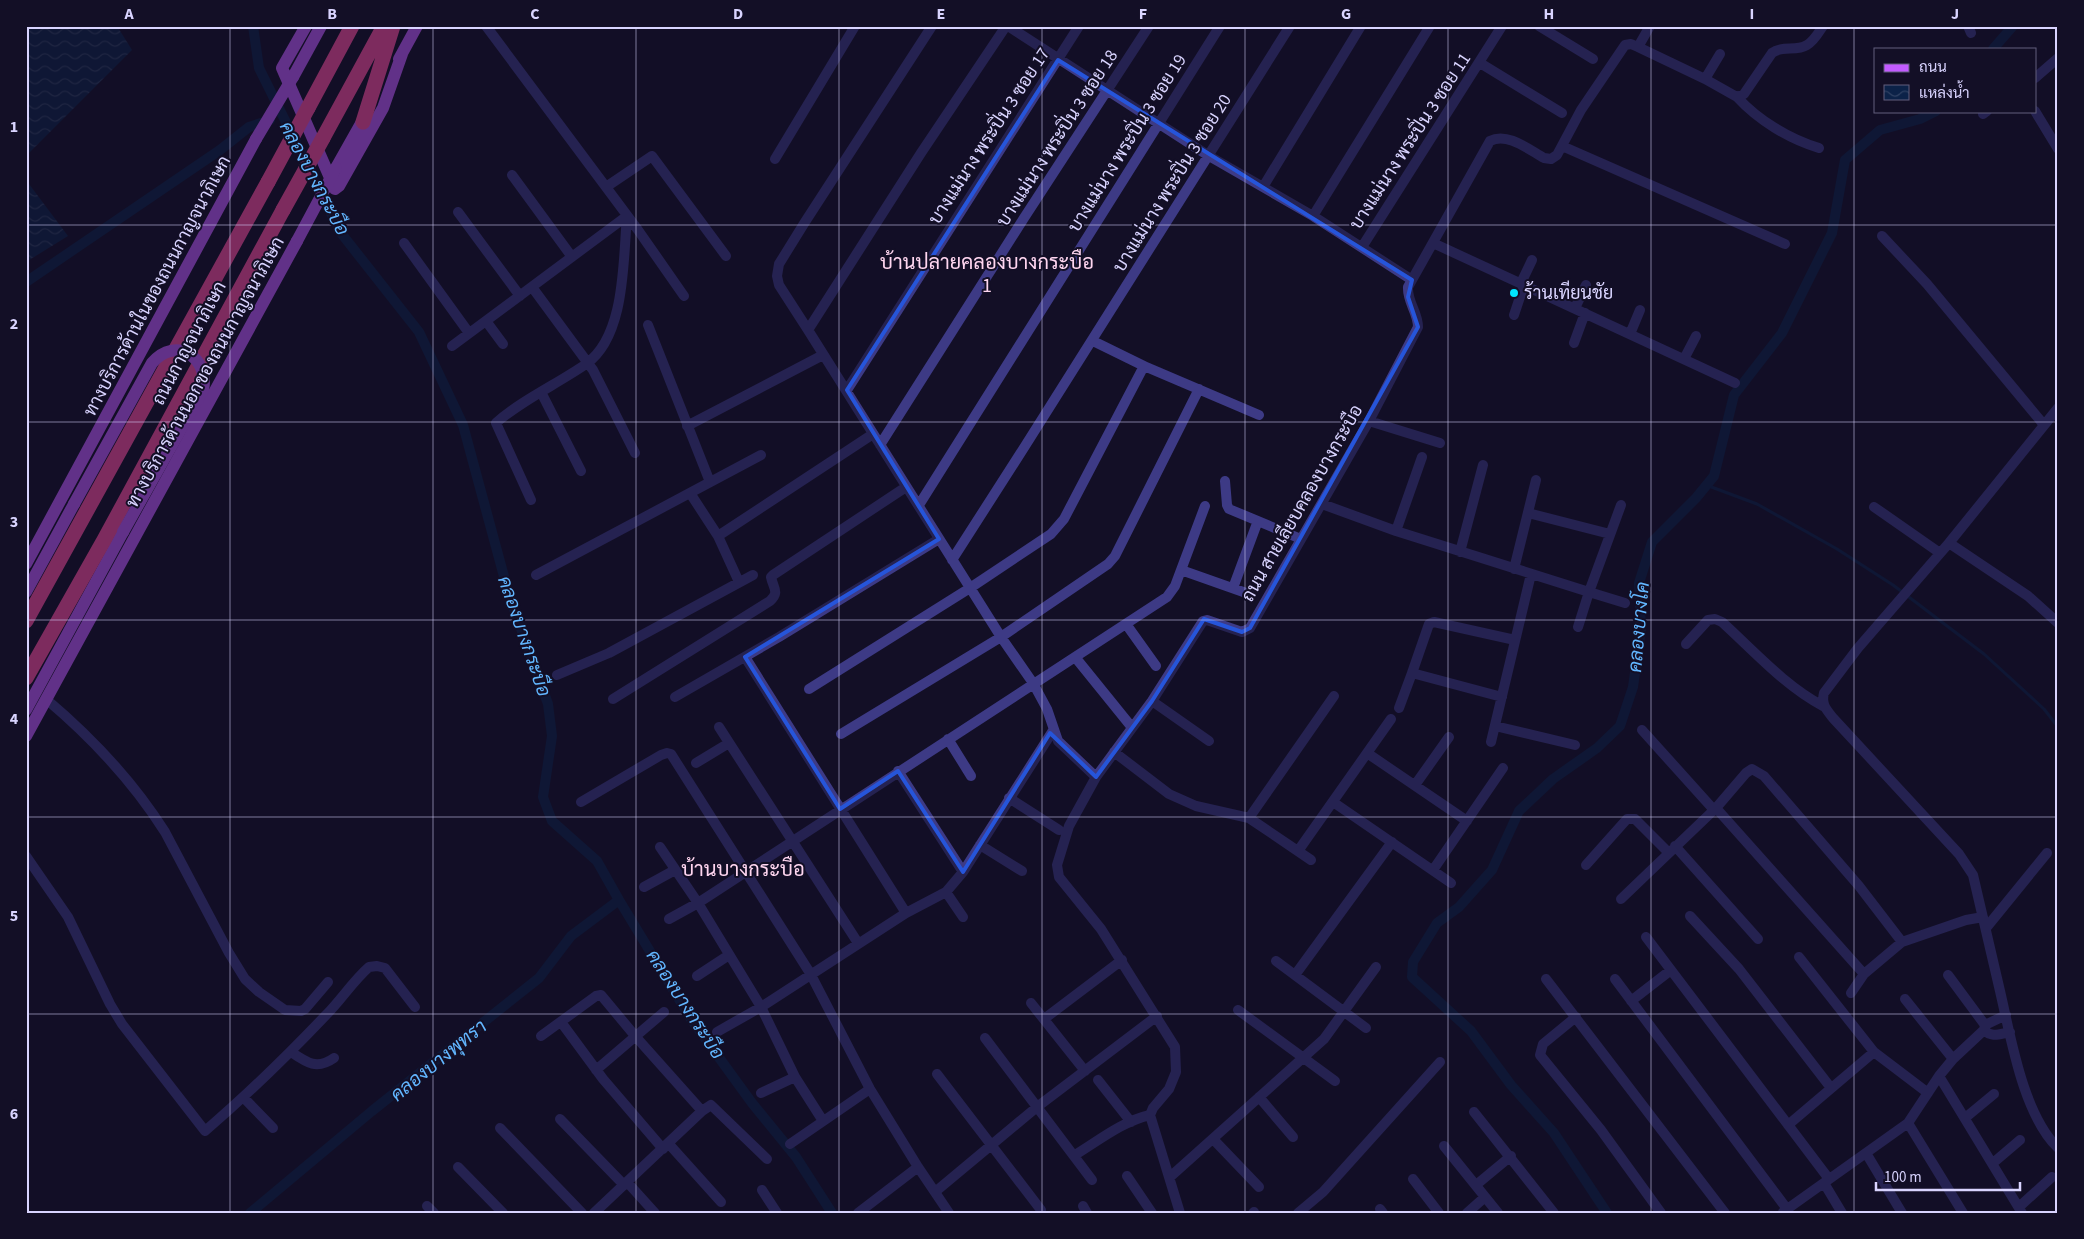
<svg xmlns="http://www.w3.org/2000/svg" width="2084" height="1239" font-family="'Source Sans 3',Sarabun,sans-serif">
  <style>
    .water { fill: url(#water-waves) }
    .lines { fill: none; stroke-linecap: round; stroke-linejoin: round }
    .stream { stroke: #0c2248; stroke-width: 3 }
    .canal { stroke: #0c2248; stroke-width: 10 }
    .minor { stroke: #3d3a85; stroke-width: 10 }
    .major { stroke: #c25bff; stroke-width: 12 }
    .highway { stroke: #ff4fa3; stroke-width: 15 }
    .major-bridge { stroke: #c25bff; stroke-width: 12 }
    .highway-bridge { stroke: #ff4fa3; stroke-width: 15 }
    .marked { fill: none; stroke: #2655da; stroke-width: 4; stroke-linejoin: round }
    .grid { fill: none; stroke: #d9d4ff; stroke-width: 1; stroke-opacity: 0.55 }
    .poi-dot { fill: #00e5ff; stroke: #130f26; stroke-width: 2 }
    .labels { text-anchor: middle; stroke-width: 4; stroke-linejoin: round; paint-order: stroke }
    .street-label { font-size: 18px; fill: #d9d4ff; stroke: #130f26 }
    .poi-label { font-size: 18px; fill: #d9d4ff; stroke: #130f26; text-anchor: start }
    .water-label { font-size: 19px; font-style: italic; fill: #62b6ff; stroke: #130f26 }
    .quarter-label { font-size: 20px; fill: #ffd6f0; stroke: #130f26 }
    .neatline { fill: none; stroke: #d9d4ff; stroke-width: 2 }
    .grid-label { font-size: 16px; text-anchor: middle; font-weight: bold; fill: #d9d4ff }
  </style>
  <defs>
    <pattern id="water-waves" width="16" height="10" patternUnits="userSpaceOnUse" patternTransform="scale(1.25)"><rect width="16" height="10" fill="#0c2248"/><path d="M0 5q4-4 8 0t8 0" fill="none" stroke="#2f4163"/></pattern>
  </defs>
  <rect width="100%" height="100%" fill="#130f26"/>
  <path class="water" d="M26 26H117L132 50 26 156Z
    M26 180 68 236 26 262Z"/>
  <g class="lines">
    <path class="stream" d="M1706 485 1757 504 1837 549 1893 585 1984 654 2044 709 2058 727"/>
    <path class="canal" d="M253 26 259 68 341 233 419 332 463 425 509 595 548 704 552 736 543 797 552 821 597 861 619 900 691 1019 752 1103 796 1157 832 1213
      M1993 49 2013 26
      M26 282 220 150 249 127 270 120
      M250 1213 372 1111 539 978 571 936 619 900
      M1607 1213 1554 1133 1511 1085 1471 1031 1412 977 1413 962 1437 923 1459 907 1492 870 1519 811 1553 779 1597 748 1620 726 1633 687 1641 630 1639 583 1652 542 1696 498 1714 476 1734 395 1782 333 1832 233 1845 160 1880 130 1920 119 1936 111"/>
    <path class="minor" d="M486 26 638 230 684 296
      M932 26 805 222 779 264 777 276 779 285 808 330 1001 637 1033 683 1047 709 1058 741 1096 777
      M1008 26 1209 156 1313 216 1412 280
      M1539 26 1593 59
      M1968 26 1971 33
      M1638 47 1650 26
      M1480 63 1562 113
      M2035 78 2058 58
      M1705 79 1720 54
      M1737 97C1758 120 1789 139 1819 148
      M2035 111 2058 149
      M1983 114 1987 111
      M1562 146 1785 244
      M775 159 855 26
      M512 175 572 257
      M606 187 652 156 726 256
      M1263 187 1361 26
      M458 212 520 296
      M1313 216 1430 26
      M1882 236 1927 284 2044 425
      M404 243 469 333
      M1433 243 1735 383
      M1362 247 1502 26
      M1521 283 1532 260
      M532 287 593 370 635 453
      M1575 308 1586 285
      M1514 315 1524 285
      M486 321 503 344
      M648 325 710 482
      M808 330 921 153 1006 26
      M1630 334 1640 310
      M1093 341 1144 366 1259 415
      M1574 343 1585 313
      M452 346 627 216
      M1684 359 1696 336
      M847 390 1079 26
      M541 392 581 471
      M2058 408 1949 543 1858 648 1824 693C1821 704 1826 709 1833 718L1959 854 1973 875C1982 914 1991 953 2000 991 2011 1038 2023 1114 2058 1148
      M1369 421 1440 443
      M687 426 823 355
      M880 445 1024 218 1149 26
      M1225 481 1227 505 1229 509 1301 539
      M690 493 718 536 739 582
      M531 500 496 423C520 401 559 383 586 364 626 336 623 259 627 216
      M1322 504 1396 531 1589 592 1621 505
      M919 505 1220 26
      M1874 507 1940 553
      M1528 513 1610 534
      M1396 531 1422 457
      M718 536 873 434
      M1949 543 2028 596 2058 623
      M1460 552 1483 465
      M952 560C1066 383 1178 205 1290 26
      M1514 569 1536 480
      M1181 570 1249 594
      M536 575 761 455
      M1233 588 1256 526
      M1126 624 1156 666
      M1578 627 1589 592 1625 603
      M1686 644 1708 620 1715 619 1722 622C1754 651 1785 686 1823 706
      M745 657 906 913
      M1075 657 1130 725
      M557 675 609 653 753 575
      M809 689 970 588 1051 534 1064 519 1144 366
      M675 697 779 637 939 539
      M1502 697 1412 673 1429 624 1434 622 1515 640
      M46 699C91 737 134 783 165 832L229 953 245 979 259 992 285 1010 301 1011 305 1009 328 982
      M613 699 770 601C780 592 773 588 771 577L773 575 906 487
      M1152 701 1209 741
      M1399 708 1412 673
      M1495 726 1575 745
      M719 727 858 943
      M1642 730 1714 810
      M841 734 1001 637 1108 564 1115 556 1199 389
      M948 739 971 776
      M1491 742 1531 574
      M1114 752 1169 794 1196 806 1249 818 1311 860
      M1367 753 1467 821
      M696 763 729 743
      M898 771 963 872
      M1415 785 1449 737
      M1009 798 1059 830
      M581 802 661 755 667 753 671 754 810 973 870 1089 918 1167 949 1213
      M1333 802 1451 883
      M1716 808 1864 974
      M1249 818 1334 696
      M980 845 1022 871
      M1675 846 1758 939
      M660 847 698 903 761 1007 795 1077 823 1121
      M1298 851 1391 719
      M26 856 68 917 110 1004 122 1024 205 1131C247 1095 287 1056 326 1015 341 1000 353 981 369 967L377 966 385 968 415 1007
      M1586 865 1627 819H1635L1669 853
      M1433 870 1503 768
      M644 887 675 870
      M946 892 963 917
      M1621 899 1716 808 1746 773 1752 769 1764 776 1859 886 1902 942
      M1690 916 1739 969 1831 1088
      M669 919 698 903 1167 597 1175 586 1205 506
      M1986 928 2047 853
      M1646 937 1829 1179
      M1799 957 1874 1052 1928 1093
      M1276 961 1366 1028
      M1295 975 1392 842
      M1948 975 1985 1025
      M697 976 729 955
      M1546 979 1725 1213
      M1615 979 1787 1209
      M1851 993 1864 974 1902 942 1966 920 1983 917
      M1905 999 1953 1059
      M1631 1001 1671 970
      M1031 1003 1085 1071
      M1238 1010 1335 1081
      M2006 1015 1985 1025 1984 1030C1992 1038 1999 1034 2010 1032
      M1576 1017 1543 1044 1540 1055 1601 1130 1661 1213
      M1044 1019 1122 960
      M561 1022 603 1079 663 1149
      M717 1032 761 1007 906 913 946 892 963 872 1054 729
      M541 1036 596 996 601 995 636 1037 702 1111
      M985 1038 1092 1180
      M291 1052C307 1063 317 1070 334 1058
      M596 1070 664 1012
      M937 1074 1041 1210
      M1939 1076 2022 1213
      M1098 1080 1131 1122
      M761 1093 795 1077
      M1259 1097 1293 1137
      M244 1098 273 1128
      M1474 1112 1554 1213
      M1965 1118 1994 1094
      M560 1119 624 1185
      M1908 1123 1963 1213
      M1788 1125 1874 1052
      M500 1128 582 1213
      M1213 1139 1259 1187
      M668 1143 721 1202
      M790 1144 870 1089
      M1444 1146 1498 1213
      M1866 1153 1902 1213
      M1075 1155C1098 1141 1123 1121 1150 1115
      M1993 1163 2020 1140
      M458 1167 503 1213
      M1127 1176 1152 1213
      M1170 1177 1324 1039 1376 967
      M1413 1179 1439 1213
      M627 1182 655 1213
      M1824 1183 1842 1213
      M1476 1185 1511 1156
      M762 1190 777 1213
      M935 1192 1037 1107 1157 1016
      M427 1206 434 1213
      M1083 1206 1087 1213
      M2019 1207 2052 1177
      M1380 1209 1383 1213
      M1783 1212 1908 1123 1939 1076 1953 1059 1984 1030
      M594 1213 702 1111 711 1105 767 1159
      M858 1213 918 1167
      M1180 1213 1150 1115 1153 1108 1169 1089 1176 1072 1175 1047 1101 929 1059 877 1057 865 1069 826 1096 777 1152 701 1203 621 1207 620 1242 632 1250 628 1369 421 1418 327C1418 312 1407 302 1408 287L1490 141C1507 132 1528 149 1544 158L1551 159 1557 155 1581 110 1625 45 1631 44 1638 47 1705 79 1737 97 1744 94 1772 53C1782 45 1796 52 1807 45 1814 41 1819 32 1823 26
      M1253 1213 1254 1212
      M1298 1213 1323 1192 1440 1062
      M1467 1213 1485 1197"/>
    <path class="major" d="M306 26 282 68 335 189 339 186 383 108 402 54
      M399 59 417 26
      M293 77 321 26
      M336 168 367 113
      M26 564 256 139
      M26 592 74 504
      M26 710 123 532
      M26 736 297 241"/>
    <path class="highway" d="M308 108 352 26
      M363 122 393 26
      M323 138 384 26
      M26 621 268 182
      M26 678 104 540 283 210"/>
    <path class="major-bridge" d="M256 139 293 77
      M297 241 336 168
      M74 504 152 363C176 335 210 358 203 390L123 532"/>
    <path class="highway-bridge" d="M268 182 308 108
      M283 210 323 138"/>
  </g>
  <path d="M0 0H2084V1239H0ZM1058 60 1412 280 1408 297 1418 327 1250 628 1242 632 1204 619 1152 701 1096 777 1050 733 963 872 898 771 840 809 745 657 939 539 847 390Z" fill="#130f26" fill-opacity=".55" fill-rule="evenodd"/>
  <path class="marked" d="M1058 60 1412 280 1408 297 1418 327 1250 628 1242 632 1204 619 1152 701 1096 777 1050 733 963 872 898 771 840 809 745 657 939 539 847 390Z"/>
  <path class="grid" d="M230 26V1213M433 26V1213M636 26V1213M839 26V1213M1042 26V1213M1245 26V1213M1448 26V1213M1651 26V1213M1854 26V1213M26 225H2058M26 422H2058M26 620H2058M26 817H2058M26 1014H2058"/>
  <circle class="poi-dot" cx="1514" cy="293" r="5"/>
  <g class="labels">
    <g class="street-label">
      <text transform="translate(989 136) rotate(-57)" y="6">บางแม่นาง พระปิ่น 3 ซอย 17</text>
      <text transform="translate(1057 138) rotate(-57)" y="6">บางแม่นาง พระปิ่น 3 ซอย 18</text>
      <text transform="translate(1410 141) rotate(-57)" y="6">บางแม่นาง พระปิ่น 3 ซอย 11</text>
      <text transform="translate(1127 143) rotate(-58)" y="6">บางแม่นาง พระปิ่น 3 ซอย 19</text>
      <text transform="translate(1172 183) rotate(-58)" y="6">บางแม่นาง พระปิ่น 3 ซอย 20</text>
      <text transform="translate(157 286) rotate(-62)" y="6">ทางบริการด้านในของถนนกาญจนาภิเษก</text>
      <text transform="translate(189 343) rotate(-62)" y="6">ถนนกาญจนาภิเษก</text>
      <text transform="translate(205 372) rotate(-61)" y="6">ทางบริการด้านนอกของถนนกาญจนาภิเษก</text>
      <text transform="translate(1302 503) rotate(-60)" y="6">ถนน สายเลียบคลองบางกระบือ</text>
    </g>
    <g class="poi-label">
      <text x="1524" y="299">ร้านเทียนชัย</text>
    </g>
    <g class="water-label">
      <text transform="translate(315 178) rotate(62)" y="7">คลองบางกระบือ</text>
      <text transform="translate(1638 627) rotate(-85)" y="7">คลองบางโค</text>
      <text transform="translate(525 636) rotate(71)" y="7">คลองบางกระบือ</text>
      <text transform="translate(686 1004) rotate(57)" y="7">คลองบางกระบือ</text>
      <text transform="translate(438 1060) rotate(-39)" y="7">คลองบางพุทรา</text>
    </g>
    <g class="quarter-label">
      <text x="987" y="269">บ้านปลายคลองบางกระบือ<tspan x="987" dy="23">1</tspan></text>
      <text x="743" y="876">บ้านบางกระบือ</text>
    </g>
  </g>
  <rect width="2084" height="1239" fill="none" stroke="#130f26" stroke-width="55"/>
  <rect x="1874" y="48" width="162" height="65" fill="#130f26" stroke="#625e7d"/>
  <rect x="1884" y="64" width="25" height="8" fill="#c25bff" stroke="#625e7d"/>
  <text x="1919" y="72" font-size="15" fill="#d9d4ff">ถนน</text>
  <rect x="1884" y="85" width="25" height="15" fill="url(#water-waves)" stroke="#625e7d"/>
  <text x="1919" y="98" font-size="15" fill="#d9d4ff">แหล่งน้ำ</text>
  <path d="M1876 1182v8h144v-8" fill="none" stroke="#d9d4ff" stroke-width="2.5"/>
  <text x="1884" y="1182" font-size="15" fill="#d9d4ff" stroke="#130f26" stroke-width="4" paint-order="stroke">100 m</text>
  <rect x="28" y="28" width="2028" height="1184" class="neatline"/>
  <g class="grid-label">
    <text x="129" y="19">A</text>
    <text x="332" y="19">B</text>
    <text x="535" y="19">C</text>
    <text x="738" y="19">D</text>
    <text x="941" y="19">E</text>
    <text x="1143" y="19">F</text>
    <text x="1346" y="19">G</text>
    <text x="1549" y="19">H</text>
    <text x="1752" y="19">I</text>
    <text x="1955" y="19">J</text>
    <text x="14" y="132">1</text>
    <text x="14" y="329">2</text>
    <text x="14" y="527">3</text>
    <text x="14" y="724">4</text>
    <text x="14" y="921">5</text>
    <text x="14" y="1119">6</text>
  </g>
</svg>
